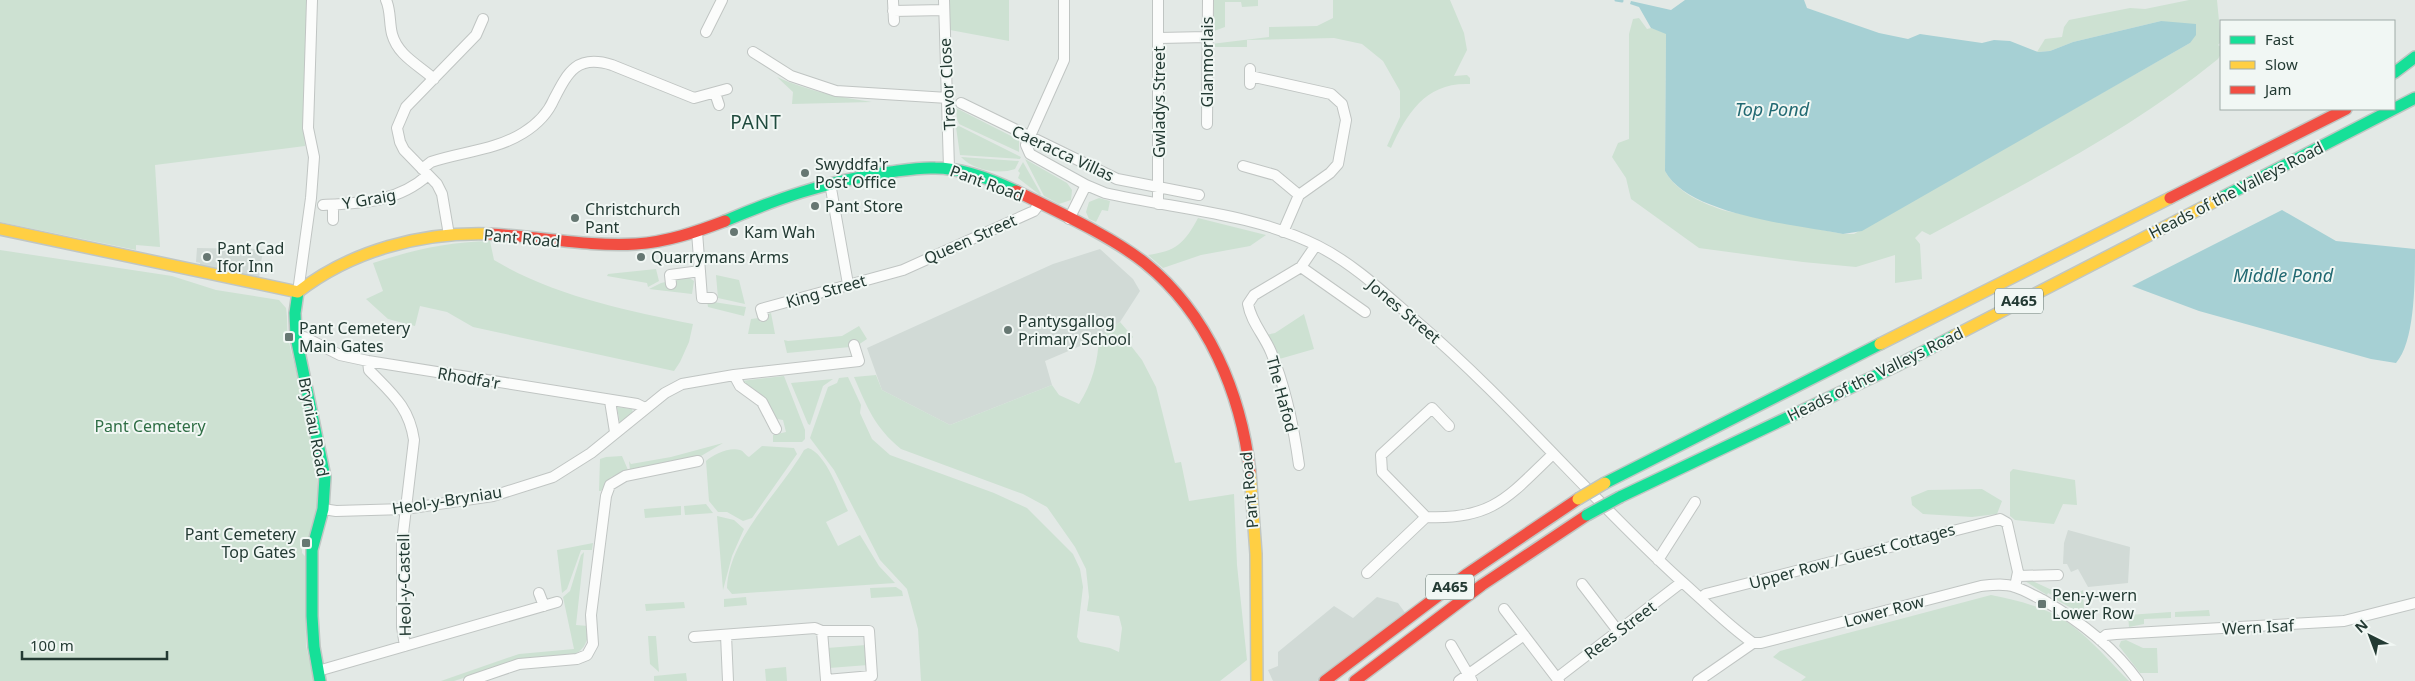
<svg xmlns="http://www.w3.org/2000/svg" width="2415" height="681" font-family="'Noto Sans',sans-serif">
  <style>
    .built { fill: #d1dad6 }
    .green { fill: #cde1d2 }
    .water { fill: #a6d0d4 }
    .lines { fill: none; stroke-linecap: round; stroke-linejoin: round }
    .stream { stroke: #a6d0d4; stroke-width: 3 }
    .street-casing { stroke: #c0c5c3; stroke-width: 12 }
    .fast-casing { stroke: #c0c6c3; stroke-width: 14 }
    .slow-casing { stroke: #c0c6c3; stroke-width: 14 }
    .jam-casing { stroke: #c0c6c3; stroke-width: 14 }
    .street { stroke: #fbfcfb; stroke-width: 10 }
    .fast { stroke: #16e098; stroke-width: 11 }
    .slow { stroke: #ffcf43; stroke-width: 11 }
    .jam { stroke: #f24e42; stroke-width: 11 }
    .fast-bridge-casing { stroke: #bcc4c2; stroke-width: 14; stroke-linecap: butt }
    .slow-bridge-casing { stroke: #bcc4c2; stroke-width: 14; stroke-linecap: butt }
    .fast-bridge { stroke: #16e098; stroke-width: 11 }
    .slow-bridge { stroke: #ffcf43; stroke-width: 11 }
    .poi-dot { fill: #667772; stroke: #f1f7f4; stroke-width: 2 }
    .labels { text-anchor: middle; stroke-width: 4; stroke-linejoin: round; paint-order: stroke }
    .shield { fill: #f1f7f4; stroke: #61736d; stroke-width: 1 }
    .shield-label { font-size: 15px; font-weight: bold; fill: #233a33 }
    .street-label { font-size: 16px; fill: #233a33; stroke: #f1f7f4 }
    .poi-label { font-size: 16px; fill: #233a33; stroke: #f1f7f4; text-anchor: start }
    .park-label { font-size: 16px; fill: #2f6e45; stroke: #f1f7f4 }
    .water-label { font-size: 18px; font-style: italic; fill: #216972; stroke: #f1f7f4 }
    .quarter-label { font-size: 19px; letter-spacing: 1px; fill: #204b3e; stroke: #f1f7f4 }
  </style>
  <rect width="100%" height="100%" fill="#e3e9e6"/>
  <path class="built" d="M197 248 263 249 259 278 200 265V263L196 262Z
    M1100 249 1133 279 1140 291 1120 322 1099 338 1045 361 1052 385 950 425 882 390 867 348 1053 264Z
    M2068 530 2130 547 2128 583 2088 587 2078 569 2071 572 2067 564H2063L2064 543Z
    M1377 597 1398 603 1406 614 1317 681H1273L1268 670 1278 666V652L1334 606 1353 618Z"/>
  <path class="green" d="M0 0H307L303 115 305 146 155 165 160 247 136 245V250L0 222Z
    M950 0H1009V41L950 30Z
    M1214 0H1258V6L1242 7 1241 2H1225V27L1214 31Z
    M1333 0H1450L1464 33 1467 50 1454 76 1467 75 1470 78V84C1426 82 1407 113 1391 148L1387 146 1400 117V91L1383 61 1362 44 1334 38 1247 40V47H1211V44L1269 37V27L1317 26 1333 18Z
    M2189 0H2217L2221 42 2218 45 2221 47V54L2218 59C2130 131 2029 181 1930 235L1922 231 1915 238 1920 244 1922 279 1895 283V255L1856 267 1803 262 1699 248 1631 199 1626 178 1612 157 1618 143 1629 139V34L1633 19 1639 18 1647 29 1651 28 1666 33 1665 171C1677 193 1704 204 1726 211L1843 234H1854L2190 43 2161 21 2073 42 2050 51 2037 52 2045 39 2062 37 2064 27 2069 20 2130 8 2145 9Z
    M777 77C808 91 838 97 872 102L792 104 793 92Z
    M956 108 1019 140V152L959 124 957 119Z
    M959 126 1021 157 1020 159 960 155 956 127Z
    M961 157 1019 161 1015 169C999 175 973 170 961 157Z
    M1025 159 1067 183 1072 190 1071 200 1059 204 1044 196Z
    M1023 162 1041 194 1040 195 1018 178 1020 173 1018 171Z
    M1099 198 1110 201 1108 211 1102 210 1096 222 1089 219 1086 212 1089 202Z
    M1198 218 1266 235 1250 246 1201 255 1163 268 1148 255C1176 251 1184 244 1198 218Z
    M490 241 494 260C554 296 626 310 693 324L689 342 680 362 674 371 473 327 447 312 420 306 415 326 388 319 366 299 383 291 373 263C413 250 447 242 490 241Z
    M0 250 172 276 216 290 279 300 286 308C288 319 286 331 289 342 298 384 341 514 302 545V553L305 556 306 646 314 681H0Z
    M656 269 659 281 648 287 647 283 607 276 608 274Z
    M716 275 739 280 745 304 718 298Z
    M688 277 694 281 692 294 649 289 661 283Z
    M707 301 746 307 744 316 708 307Z
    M771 313 775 334H748L751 319 759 318 760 322 768 320V314Z
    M1304 314 1314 349 1276 360 1266 335 1275 333Z
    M1120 322 1133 337 1128 342 1142 360 1156 387 1175 463 1181 462 1189 501 1234 494 1237 565 1247 660 1220 681H921L918 629 907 589 880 560 834 470 810 438 828 387 837 383 839 378 848 377 861 405 860 413 872 439 890 455 994 493 1027 508 1073 554 1080 569 1083 587 1077 637 1080 642 1110 648 1119 652 1122 628 1119 616 1087 611 1089 597 1086 569 1075 547 1047 507 1023 494 901 449C875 428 867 407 854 377L876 375 882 390 950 425 1052 385 1059 395 1079 404C1092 384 1098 361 1099 338Z
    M859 326 867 339 858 345 854 341 848 344 850 347 787 353 784 340 788 341 842 336Z
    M784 376 805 430V439L802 442H773V435L786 432 783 420 777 419 769 407 741 381Z
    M833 379 823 386 810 425 808 424 791 383Z
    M617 407 632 409 633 413 620 424Z
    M723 443 701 456 630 470 629 461 631 464 671 457Z
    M762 446 794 448 797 454 752 518 743 521 727 512H718L709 501 706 461C714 454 729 447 740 450 744 451 745 455 749 457Z
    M808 448C826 453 840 495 848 511L826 522 838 546 860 535 879 566 895 583 732 594 727 588C729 538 780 492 804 450Z
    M622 456 628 470 611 477 601 491H599L600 459 606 457Z
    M2013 469 2075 480 2077 505 2063 504 2054 524 2015 520 2010 516V472Z
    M1982 489 2002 501 1997 514 1972 517 1923 514 1912 505 1911 497 1928 490Z
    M706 504 713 513 685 515 684 506Z
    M681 506V515L645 518 644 509Z
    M717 516 734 520 744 529 732 556 723 590Z
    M593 543 592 550H581L567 589 562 593 557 550Z
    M584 552 576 625 588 626C589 638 586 648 575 654L526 658 454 681H441L519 654 574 649 563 597 570 591 581 555Z
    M2026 578 2071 599 2078 598V593L2083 590 2084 609 2075 610 2051 597 2052 595 2048 593 2047 595 2025 581Z
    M896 587 902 591 903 596 871 598 870 588Z
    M1991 595C2010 599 2029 603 2047 611 2080 625 2104 656 2129 681H1801L1806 677 1773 657 1780 651Z
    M746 597 747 605 724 607V599Z
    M684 602 685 608 646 611 645 604Z
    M2209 610 2210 616 2175 617V612Z
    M2171 612V618L2144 619V624L2129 627 2128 615Z
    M648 636H656L659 672 650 664Z
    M2126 640 2143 648H2157L2158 673H2140L2119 646 2121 641Z
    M866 645 868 665 829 668 827 648Z
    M786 667 787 681H766L765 669Z
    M686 673 687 681H654V676Z"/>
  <path class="water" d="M1685 0H1804L1807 8 1879 33 1908 39 1920 34 1982 43 1994 40 2010 41 2038 52 2050 51 2073 42 2161 21 2196 24V35L2190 43 1862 231 1843 234C1797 225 1688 215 1665 171L1666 34 1651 28 1639 7 1630 4 1631 1 1671 10Z
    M2282 210 2336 241 2415 249C2415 282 2415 342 2396 363L2371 359 2199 311 2132 286Z"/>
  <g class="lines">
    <path class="stream" d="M1616 0 1622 1"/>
    <defs>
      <path id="street" d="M386 0C391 11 389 22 392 34 398 56 419 65 434 79
        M944 0 949 168
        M1064 0V60L1026 145 1030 154 1086 185 1105 193C1175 209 1253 213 1318 246 1354 264 1385 294 1415 320 1509 400 1588 496 1679 579 1703 600 1727 625 1753 643
        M893 1 894 21
        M893 11 944 10
        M706 32 722 0
        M1159 38 1207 37
        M753 52 791 76 836 91 948 98
        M1250 76 1331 94 1342 104 1346 120 1338 164 1330 173 1299 195 1283 232
        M1250 84V69
        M715 93 719 105
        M961 103 1117 179 1199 195
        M1207 124 1208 0
        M1243 166 1275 175 1299 195
        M422 169 431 162C461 152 496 150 523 133 536 125 548 113 554 99 568 72 577 54 612 65L694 98 727 89
        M830 183 848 284
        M1158 204V0
        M323 205C363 203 398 202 428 175
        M333 205V220
        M1069 219 1086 185
        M697 232 702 298H712
        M449 235 442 194 437 184 404 150 400 142 397 128 406 107 476 35 483 19
        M1301 267 1365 312
        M671 284 670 275 700 271
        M298 292 311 198 314 157 308 128 312 0
        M763 316 761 309 903 270 1034 211 1040 203
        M296 337H304L340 355 368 361 637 404 645 408
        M368 361 369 370C391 393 409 406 414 440L402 542V627L405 646
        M734 375 859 361 854 345
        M610 401 615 432
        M1449 426 1432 408 1381 455 1382 472 1426 517C1493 520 1509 496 1553 454
        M1299 465C1294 429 1285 386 1271 352 1264 335 1251 322 1248 304L1254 295 1301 267 1316 245
        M323 509 336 511 405 509 493 496 553 477 591 453 665 393 682 384 734 375 740 386 762 402 776 429
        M1658 560 1695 502
        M1367 573 1426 517
        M2018 576 2058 575
        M1582 584 1618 631
        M539 593 544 606
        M1701 598 1706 594 2000 519 2007 523 2018 572 2015 587
        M1504 609 1559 681
        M726 635 728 681
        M694 637 815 628 822 631H869L872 676 826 680 822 631
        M2100 640 2106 635 2116 634 2344 621 2415 603
        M1753 643H1761L1981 586C1992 585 2004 583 2015 587 2025 590 2034 596 2043 600 2080 621 2113 646 2138 681
        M1451 645 1472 681
        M318 671 557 602
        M1557 678 1682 582
        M469 681 519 664 577 659 587 655 593 644 591 615 606 496 610 485 625 476 698 461
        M1459 681 1524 635
        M1698 681 1753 643"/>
      <path id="fast" d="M2394 73 2415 57
        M2221 198 2415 98
        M725 221C779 198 823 183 882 173 900 171 917 167 935 168 963 168 991 179 1016 191
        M298 292 295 313 296 337 325 477 323 509 312 550V616L314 647 320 681
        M1605 483 1880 344
        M1620 497 1896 366 1954 336"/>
      <path id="slow" d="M0 229 298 292
        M298 292C352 250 422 232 489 234
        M1954 336 2221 198
        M1880 344 2170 198
        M1250 472 1256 554 1257 681"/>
      <path id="jam" d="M1016 191C1056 211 1111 236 1145 263 1208 314 1241 393 1250 472
        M2170 198 2346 109
        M489 234C538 236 587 247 636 244 667 242 696 232 725 221
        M1325 681 1467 574 1578 499
        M1355 681 1482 585 1587 515"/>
    </defs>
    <use href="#street" class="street-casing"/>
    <use href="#fast" class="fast-casing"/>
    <use href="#slow" class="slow-casing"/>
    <use href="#jam" class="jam-casing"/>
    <use href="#street" class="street"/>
    <use href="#fast" class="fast"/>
    <use href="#slow" class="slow"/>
    <use href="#jam" class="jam"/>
    <defs>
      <path id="fast-bridge" d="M1587 515 1620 497"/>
      <path id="slow-bridge" d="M1578 499 1605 483"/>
    </defs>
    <use href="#fast-bridge" class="fast-bridge-casing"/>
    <use href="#slow-bridge" class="slow-bridge-casing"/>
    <use href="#fast-bridge" class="fast-bridge"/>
    <use href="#slow-bridge" class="slow-bridge"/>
  </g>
  <g class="poi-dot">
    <circle cx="805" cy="173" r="5"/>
    <circle cx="815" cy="206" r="5"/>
    <circle cx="575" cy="218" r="5"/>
    <circle cx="734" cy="232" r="5"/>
    <circle cx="207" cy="257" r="5"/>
    <circle cx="641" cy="257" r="5"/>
    <circle cx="1008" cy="330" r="5"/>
    <rect x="284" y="332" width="10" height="10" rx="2.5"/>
    <rect x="301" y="538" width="10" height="10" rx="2.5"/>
    <rect x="2037" y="599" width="10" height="10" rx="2.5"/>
  </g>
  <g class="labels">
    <g class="shield">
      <rect x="1995" y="288.5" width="48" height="25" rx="4"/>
      <rect x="1426" y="574.5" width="48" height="25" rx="4"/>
    </g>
    <g class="shield-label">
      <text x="2019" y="306">A465</text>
      <text x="1450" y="592">A465</text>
    </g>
    <g class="street-label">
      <text transform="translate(1207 62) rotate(-90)" y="6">Glanmorlais</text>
      <text transform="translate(947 84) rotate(-93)" y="6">Trevor Close</text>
      <text transform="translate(1159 102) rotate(-90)" y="6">Gwladys Street</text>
      <text transform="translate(1063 153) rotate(25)" y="6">Caeracca Villas</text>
      <text transform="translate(987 183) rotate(20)" y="6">Pant Road</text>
      <text transform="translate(2236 190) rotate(-27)" y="6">Heads of the Valleys Road</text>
      <text transform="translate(369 199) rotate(-10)" y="6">Y Graig</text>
      <text transform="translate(522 238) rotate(5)" y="6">Pant Road</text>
      <text transform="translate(970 239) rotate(-24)" y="6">Queen Street</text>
      <text transform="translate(826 291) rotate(-16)" y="6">King Street</text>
      <text transform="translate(1404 311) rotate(40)" y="6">Jones Street</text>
      <text transform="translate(1875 374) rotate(-26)" y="6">Heads of the Valleys Road</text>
      <text transform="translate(469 378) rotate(10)" y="6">Rhodfa'r</text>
      <text transform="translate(1282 394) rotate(75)" y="6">The Hafod</text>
      <text transform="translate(314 427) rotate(79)" y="6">Bryniau Road</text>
      <text transform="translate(1249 490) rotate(-95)" y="6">Pant Road</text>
      <text transform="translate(447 500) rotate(-9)" y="6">Heol-y-Bryniau</text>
      <text transform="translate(1852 556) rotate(-15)" y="6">Upper Row / Guest Cottages</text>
      <text transform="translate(404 585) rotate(-91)" y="6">Heol-y-Castell</text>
      <text transform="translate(1884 611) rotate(-15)" y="6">Lower Row</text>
      <text transform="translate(2258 627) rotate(-3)" y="6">Wern Isaf</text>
      <text transform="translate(1620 630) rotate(-37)" y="6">Rees Street</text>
    </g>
    <g class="poi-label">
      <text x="815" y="170">Swyddfa'r<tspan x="815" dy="18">Post Office</tspan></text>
      <text x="825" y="212">Pant Store</text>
      <text x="585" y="215">Christchurch<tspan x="585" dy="18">Pant</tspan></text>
      <text x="744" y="238">Kam Wah</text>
      <text x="217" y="254">Pant Cad<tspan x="217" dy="18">Ifor Inn</tspan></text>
      <text x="651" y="263">Quarrymans Arms</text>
      <text x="1018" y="327">Pantysgallog<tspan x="1018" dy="18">Primary School</tspan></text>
      <text x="299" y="334">Pant Cemetery<tspan x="299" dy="18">Main Gates</tspan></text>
      <text x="296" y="540" text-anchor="end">Pant Cemetery<tspan x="296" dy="18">Top Gates</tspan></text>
      <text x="2052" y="601">Pen-y-wern<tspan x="2052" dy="18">Lower Row</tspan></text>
    </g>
    <g class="park-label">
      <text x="150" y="432">Pant Cemetery</text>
    </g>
    <g class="water-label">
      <text x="1772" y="116">Top Pond</text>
      <text x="2283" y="282">Middle Pond</text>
    </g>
    <g class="quarter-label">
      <text x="756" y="129">PANT</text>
    </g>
  </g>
  <rect x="2220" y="20" width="175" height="90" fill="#f1f7f4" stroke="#9faba7"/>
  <rect x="2230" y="36" width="25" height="8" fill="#16e098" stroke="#9faba7"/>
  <text x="2265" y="45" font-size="15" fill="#233a33">Fast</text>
  <rect x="2230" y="61" width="25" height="8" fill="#ffcf43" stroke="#9faba7"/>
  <text x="2265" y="70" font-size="15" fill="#233a33">Slow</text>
  <rect x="2230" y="86" width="25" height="8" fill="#f24e42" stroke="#9faba7"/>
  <text x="2265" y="95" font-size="15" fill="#233a33">Jam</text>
  <g transform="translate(2370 636) rotate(318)" stroke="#f1f7f4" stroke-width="4" paint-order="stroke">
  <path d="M0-4L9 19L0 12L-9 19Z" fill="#233a33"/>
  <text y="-8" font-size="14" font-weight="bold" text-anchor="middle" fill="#233a33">N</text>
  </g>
  <path d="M22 651v8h145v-8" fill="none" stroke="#233a33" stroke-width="2.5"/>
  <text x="30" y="651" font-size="15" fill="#233a33" stroke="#f1f7f4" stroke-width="4" paint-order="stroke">100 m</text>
</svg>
